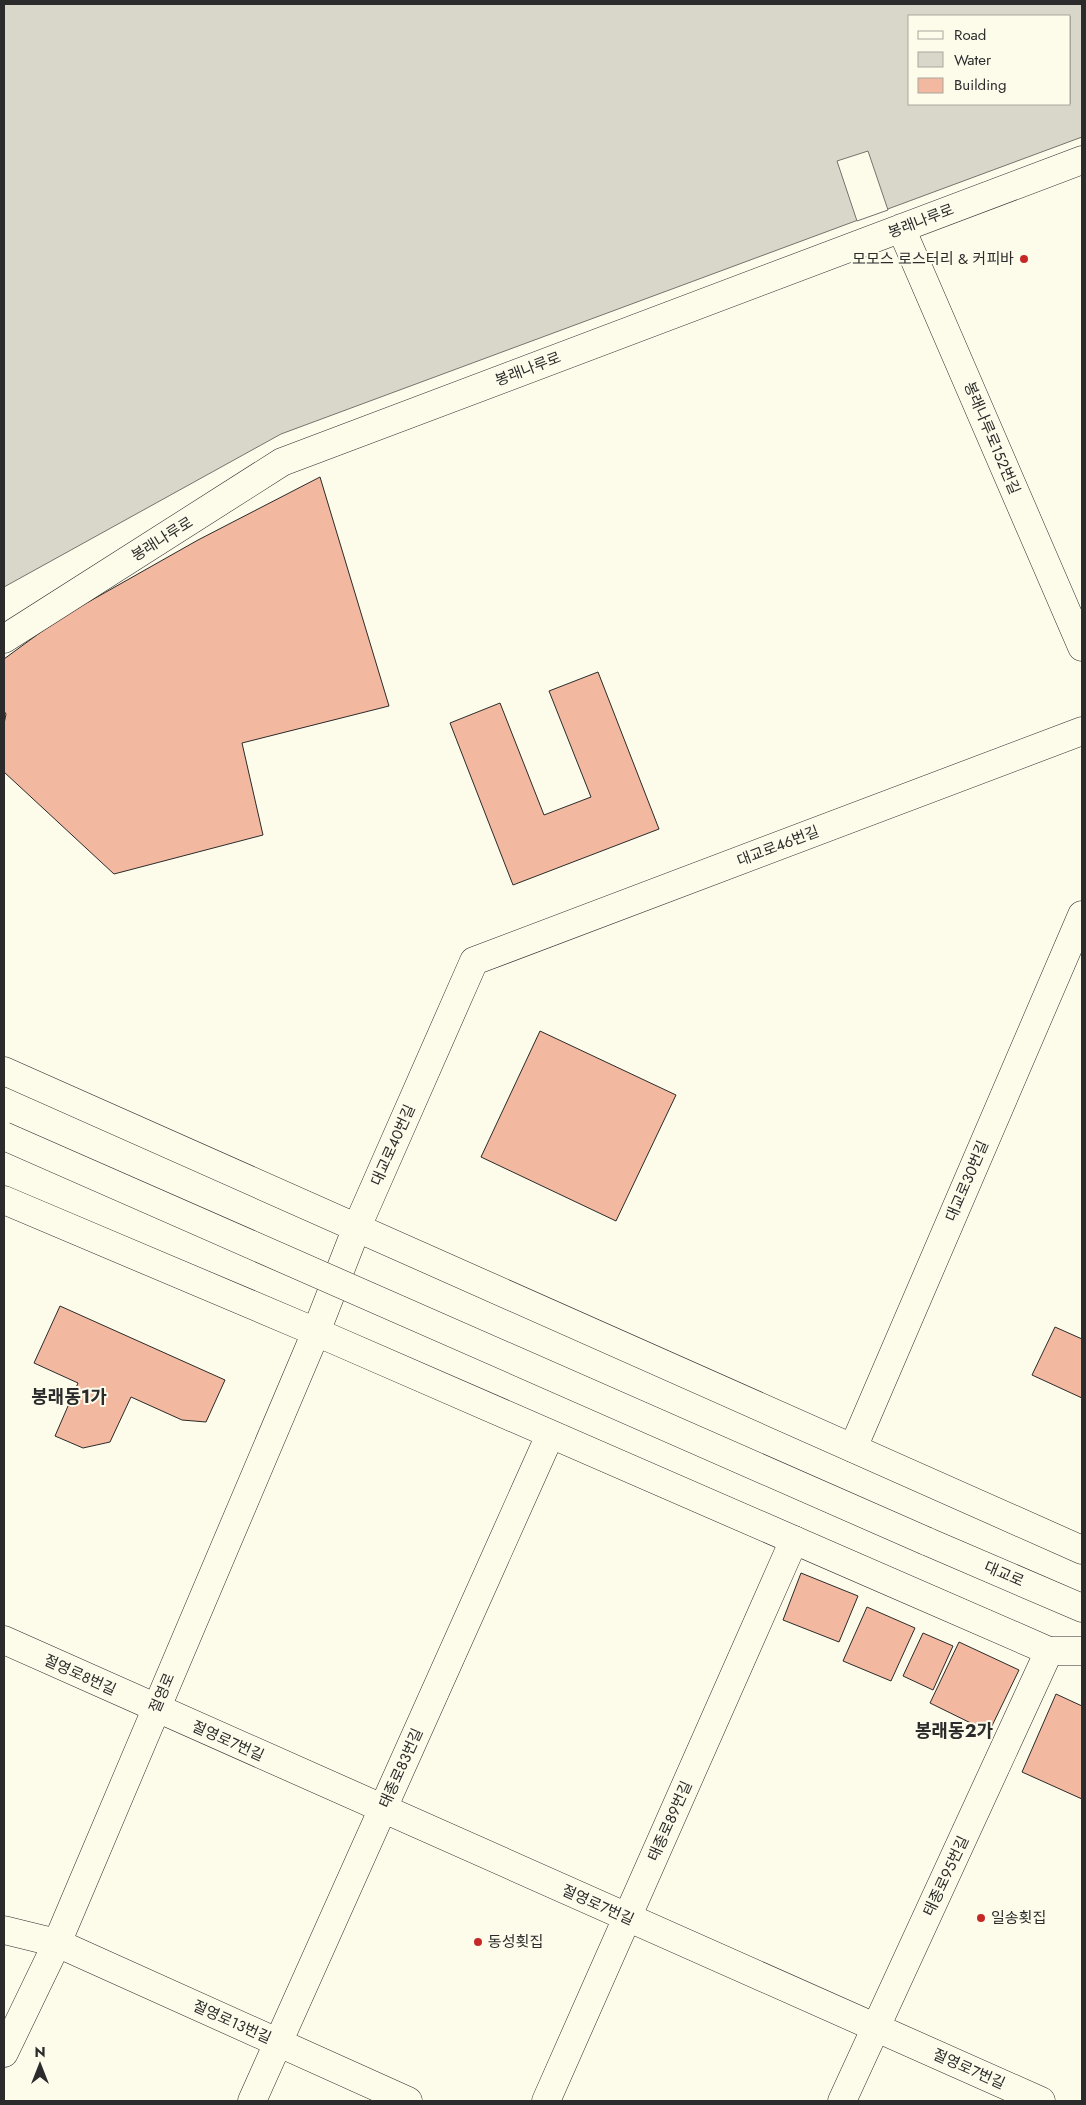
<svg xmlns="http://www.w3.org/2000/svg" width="1086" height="2105" font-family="Jost,'Noto Sans KR',sans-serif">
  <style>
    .water { fill: #d8d7c9; stroke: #74746e; fill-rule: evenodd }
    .pier { fill: #fdfbea; stroke: #74746e }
    .building { fill: #f2b8a0; stroke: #2b2b2b }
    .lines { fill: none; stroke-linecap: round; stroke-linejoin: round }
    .minor-casing { stroke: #2b2b2b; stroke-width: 29 }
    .major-casing { stroke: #2b2b2b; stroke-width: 29 }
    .minor { stroke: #fdfbea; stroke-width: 28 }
    .major { stroke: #fdfbea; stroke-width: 28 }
    .major-bridge-casing { stroke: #2b2b2b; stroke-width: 29; stroke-linecap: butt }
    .major-bridge { stroke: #fdfbea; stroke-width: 28 }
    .poi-dot { fill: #c62828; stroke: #fdfbea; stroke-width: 2 }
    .labels { text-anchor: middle; stroke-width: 4; stroke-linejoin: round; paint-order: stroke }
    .street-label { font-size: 15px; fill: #2b2b2b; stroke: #fdfbea }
    .poi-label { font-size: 15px; fill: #2b2b2b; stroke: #fdfbea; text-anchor: start }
    .quarter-label { font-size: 18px; font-weight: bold; fill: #2b2b2b; stroke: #fdfbea }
  </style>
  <rect width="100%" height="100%" fill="#fdfbea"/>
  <path class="water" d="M4 4H1082V137L281 434 4 587ZM910 16H1070V104H910Z"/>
  <path class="pier" d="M868 151 888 210 857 221 837 161Z"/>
  <path class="building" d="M320 477 389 706 242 743 263 835 114 874 4 772V724L6 714 4 711V659L60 618 198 540Z
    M598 672 659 829 513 885 450 723 500 703 544 815 591 797 549 691Z
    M540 1031 676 1095 616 1221 481 1157Z
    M60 1306 225 1380 206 1422 182 1420 131 1397 110 1442 83 1448 55 1436 78 1383 34 1363Z
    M1055 1327 1082 1339V1398L1032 1375Z
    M801 1573 858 1596 839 1642 783 1620Z
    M867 1607 915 1628 891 1681 843 1661Z
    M923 1633 953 1646 933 1690 903 1676Z
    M959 1642 1019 1670 989 1732 930 1703Z
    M1056 1694 1082 1706V1799L1022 1772Z"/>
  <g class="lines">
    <defs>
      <path id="minor" d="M901 228 1082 647
        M4 639 282 462 1082 160
        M853 1448 1082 915
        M4 1640 1041 2101
        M4 1930 57 1943 408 2101
        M252 2101 550 1435
        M546 2101 794 1540
        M842 2101 1049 1651"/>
      <path id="major" d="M4 1071 1082 1550
        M4 1200 316 1332 1049 1651H1082
        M926 1541 1082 1608
        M4 2053 57 1943 316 1332 357 1227 474 961 1082 731"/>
    </defs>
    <use href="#minor" class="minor-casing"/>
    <use href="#major" class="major-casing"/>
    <use href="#minor" class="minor"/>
    <use href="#major" class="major"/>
    <defs>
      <path id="major-bridge" d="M4 1136 926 1541"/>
    </defs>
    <use href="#major-bridge" class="major-bridge-casing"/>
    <use href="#major-bridge" class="major-bridge"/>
  </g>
  <g class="poi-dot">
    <circle cx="1024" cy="259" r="5"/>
    <circle cx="981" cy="1918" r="5"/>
    <circle cx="478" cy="1942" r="5"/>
  </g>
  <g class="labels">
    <g class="street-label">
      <text transform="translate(921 221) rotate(-21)" y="5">봉래나루로</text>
      <text transform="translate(528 369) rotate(-21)" y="5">봉래나루로</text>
      <text transform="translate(992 438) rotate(67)" y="5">봉래나루로152번길</text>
      <text transform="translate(162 539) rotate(-32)" y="5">봉래나루로</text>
      <text transform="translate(778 846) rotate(-21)" y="5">대교로46번길</text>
      <text transform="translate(393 1145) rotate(-66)" y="5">대교로40번길</text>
      <text transform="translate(967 1181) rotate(-67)" y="5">대교로30번길</text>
      <text transform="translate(1004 1574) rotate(23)" y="5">대교로</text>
      <text transform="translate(80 1675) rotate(24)" y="5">절영로8번길</text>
      <text transform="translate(162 1693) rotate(-67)" y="5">절영로</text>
      <text transform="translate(228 1741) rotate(24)" y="5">절영로7번길</text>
      <text transform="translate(401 1768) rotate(-66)" y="5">태종로83번길</text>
      <text transform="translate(670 1821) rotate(-66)" y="5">태종로89번길</text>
      <text transform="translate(946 1876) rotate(-65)" y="5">태종로95번길</text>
      <text transform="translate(598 1905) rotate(24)" y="5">절영로7번길</text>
      <text transform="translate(232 2022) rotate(24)" y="5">절영로13번길</text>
      <text transform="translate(969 2069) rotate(24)" y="5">절영로7번길</text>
    </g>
    <g class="poi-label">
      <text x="1014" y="264" text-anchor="end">모모스 로스터리 &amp; 커피바</text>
      <text x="991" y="1923">일송횟집</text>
      <text x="488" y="1947">동성횟집</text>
    </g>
    <g class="quarter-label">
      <text x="69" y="1403">봉래동1가</text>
      <text x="954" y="1737">봉래동2가</text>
    </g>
  </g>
  <rect width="1086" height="2105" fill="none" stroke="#2b2b2b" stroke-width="10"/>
  <rect x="908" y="15" width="162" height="90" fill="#fdfbea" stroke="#a9a89e"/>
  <rect x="918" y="31" width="25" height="8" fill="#fdfbea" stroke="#a9a89e"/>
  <text x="954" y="40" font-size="15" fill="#2b2b2b">Road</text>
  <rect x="918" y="52" width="25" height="15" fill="#d8d7c9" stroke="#a9a89e"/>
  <text x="954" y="65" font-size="15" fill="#2b2b2b">Water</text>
  <rect x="918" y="78" width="25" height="15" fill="#f2b8a0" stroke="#a9a89e"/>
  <text x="954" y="90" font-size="15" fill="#2b2b2b">Building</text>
  <g transform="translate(40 2065)" stroke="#fdfbea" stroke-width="4" paint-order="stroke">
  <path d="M0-4L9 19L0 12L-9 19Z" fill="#2b2b2b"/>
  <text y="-8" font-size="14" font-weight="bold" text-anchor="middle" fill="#2b2b2b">N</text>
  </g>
</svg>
